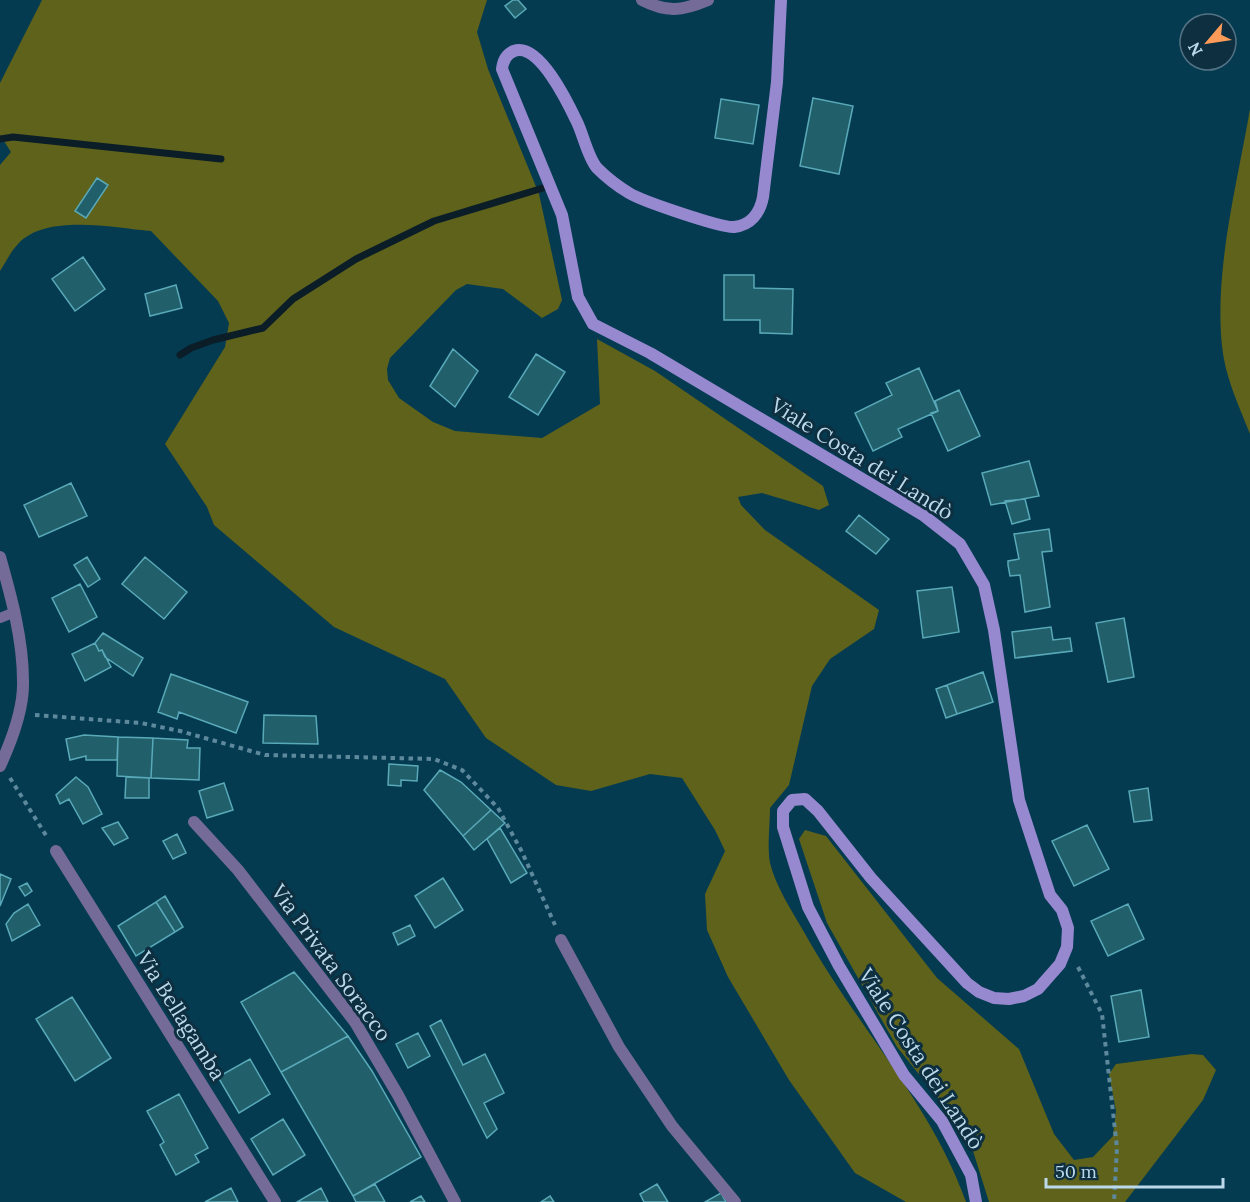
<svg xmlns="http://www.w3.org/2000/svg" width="1250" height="1202" font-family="Lora,serif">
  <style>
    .forest { fill: #5e621b }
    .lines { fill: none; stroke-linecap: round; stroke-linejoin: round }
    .stream { stroke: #0b1d27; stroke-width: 7 }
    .building { fill: #215f6b; stroke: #59a9b9; stroke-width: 1.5 }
    .path { stroke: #5e899d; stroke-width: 4; stroke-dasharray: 4.5 4.5; stroke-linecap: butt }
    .lane { stroke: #746b98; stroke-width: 10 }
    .street { stroke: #746b98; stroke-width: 12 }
    .secondary { stroke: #9789d0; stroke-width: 12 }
    .labels { text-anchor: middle; stroke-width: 6; stroke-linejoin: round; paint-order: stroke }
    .street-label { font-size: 21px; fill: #bbd9eb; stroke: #0d2f40 }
  </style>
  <rect width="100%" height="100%" fill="#043b51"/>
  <path class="forest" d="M42 0H487L477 32 488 69 539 194 562 300 558 309 542 318 503 289 467 284 456 290 390 358 387 369 388 380 399 398 433 422 455 431 542 438 600 404 597 339 655 371 823 486 829 505 819 510 762 493 738 497 741 505 765 530 879 610 874 629 830 659 812 686 789 785 770 808C770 825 767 846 770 863 776 887 792 911 804 932 855 1024 931 1103 966 1202H906L855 1173 789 1080 728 977 707 930 705 894 725 851 715 830 682 778 650 774 591 791 556 785 486 738 445 679 334 627 214 525 207 507 165 444 225 347 229 323 218 301 151 231C114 228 46 213 18 244 11 251 6 262 0 271V165L11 152 0 135V83Z
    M1250 109V434C1239 406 1225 377 1222 346 1214 270 1237 185 1250 109Z
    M805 830 826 836 937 978 1019 1049 1054 1134 1074 1160 1093 1157 1113 1136 1116 1111 1109 1074 1116 1064 1192 1054 1203 1055 1216 1070 1203 1100 1125 1202H989L968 1135 897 1047 827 923 799 839Z"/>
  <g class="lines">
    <path class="stream" d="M0 139 13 137 221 159
      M180 355 191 348 213 340 263 328 293 299 356 259 434 221 543 188"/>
  </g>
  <path class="building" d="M513 0H518L526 9 515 18 505 6Z
    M813 98 853 106 839 174 800 166Z
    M721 99 759 105 753 144 715 138Z
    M97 178 108 185 86 218 75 211Z
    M83 257 105 289 75 311 52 279Z
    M724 275H754V288L793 289 792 334 760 333V320H724Z
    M176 285 182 308 150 316 145 294Z
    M453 349 478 371 455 407 430 386Z
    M536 354 565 372 538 415 509 397Z
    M919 368 938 411 898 429 902 437 873 451 855 413 892 395 886 383Z
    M959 390 980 436 948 451 931 413 938 411 935 401Z
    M1029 461 1039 496 991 505 982 473Z
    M71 483 87 516 39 537 24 505Z
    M1025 499 1030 519 1012 524 1005 501Z
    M859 515 889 539 876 554 846 531Z
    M1049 529 1052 551 1042 552 1050 607 1025 612 1020 575 1010 576 1008 565V561L1019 559 1014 534Z
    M87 557 100 579 88 587 74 565Z
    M145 557 187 592 164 619 122 584Z
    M80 584 97 617 69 632 52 598Z
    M952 587 959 632 923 638 917 591Z
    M1124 618 1134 677 1108 682 1096 623Z
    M1051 627 1053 640 1070 638 1072 651 1015 658 1012 632Z
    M103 633 143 658 133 676 105 657 102 650 99 651 95 643Z
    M95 643 99 651 102 650 111 667 85 681 72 654Z
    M983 672 993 702 957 714 947 685Z
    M171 674 248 702 236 733 179 712 177 719 158 712Z
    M947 685 957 714 946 718 936 689Z
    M264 715 316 716 318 744 263 743Z
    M84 735 118 737 117 760H86V756L70 760 66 739Z
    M118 737 153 738 151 778 117 776Z
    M153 738 188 740 187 748H200L199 780 151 778Z
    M389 764 418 766 417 781 401 780V786L388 785Z
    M440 770 461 782 491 810 463 836 424 790Z
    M76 777 88 787 102 814 83 824 69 799 60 804 56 795Z
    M126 777 149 778V798H125Z
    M224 783 233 810 207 818 199 791Z
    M1148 788 1152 820 1134 822 1129 791Z
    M491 810 505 823 474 850 463 836Z
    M118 822 128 838 114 845 102 828Z
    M1087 825 1109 869 1074 886 1052 841Z
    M500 828 527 873 511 883 487 839Z
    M177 834 186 853 173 859 163 841Z
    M0 874 11 879 0 906Z
    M443 878 463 910 435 928 415 896Z
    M27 883 32 891 25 896 19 887Z
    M165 896 183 927 175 932 156 902Z
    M156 902 175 932 136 956 118 926Z
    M28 904 40 925 12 941 6 924 14 913Z
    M1128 904 1144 939 1108 956 1091 921Z
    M410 925 415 936 398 945 393 933Z
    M294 972 348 1036 281 1072 241 1002Z
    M1141 990 1149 1037 1119 1042 1111 996Z
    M72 997 111 1058 75 1081 36 1019Z
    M441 1020 463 1065 485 1054 504 1093 484 1103 497 1129 487 1138 430 1026Z
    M418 1033 430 1056 408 1068 396 1044Z
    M348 1036 372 1071 421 1157 353 1196 281 1072Z
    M250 1059 270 1094 239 1113 218 1077Z
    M179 1094 208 1148 195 1155 199 1162 176 1175 160 1145 164 1142 147 1111Z
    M283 1119 305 1155 273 1175 251 1139Z
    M375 1184 385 1202H356L353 1196Z
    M657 1184 668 1202H644L640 1194Z
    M231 1188 238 1202H205Z
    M321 1188 328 1202H297Z
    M721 1193 726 1202H705Z
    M421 1196 425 1202H410Z
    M550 1196 554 1202H541Z"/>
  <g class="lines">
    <path class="path" d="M35 715 141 723 180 731 265 755 434 759 462 770 498 808 522 852 555 925
      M10 778 47 837
      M1078 967 1102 1014 1117 1148 1114 1202"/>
    <path class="lane" d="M0 618 15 612"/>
    <path class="street" d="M642 0C667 13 682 11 708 0
      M0 557C11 596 23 639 23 681 24 709 12 740 0 766
      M194 822 238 870 355 1022 398 1095 455 1202
      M56 851 275 1202
      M561 940 619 1047 672 1126 735 1202"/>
    <path class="secondary" d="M781 0 777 82 763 197C760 213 751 225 734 227 721 228 642 201 629 193 619 187 606 177 597 168 588 158 583 134 577 122 568 103 539 42 514 51 506 54 503 61 502 69L562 215 578 297 593 324 650 353 923 515 960 544 984 585 994 630 1019 800 1050 895 1062 910 1068 928 1067 947 1060 964 1038 989 1024 996 1009 999 994 998 979 992 967 983 871 878 818 811 805 799 792 800 783 811V827L808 907 839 966 904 1075 942 1121 971 1175 976 1202"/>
  </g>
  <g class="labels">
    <g class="street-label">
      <text transform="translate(862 459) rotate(32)" y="7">Viale Costa dei Landò</text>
      <text transform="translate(331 963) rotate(54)" y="7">Via Privata Soracco</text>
      <text transform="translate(181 1016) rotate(58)" y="7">Via Bellagamba</text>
      <text transform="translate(921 1059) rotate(57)" y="7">Viale Costa dei Landò</text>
    </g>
  </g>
  <g transform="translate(1208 42) rotate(241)"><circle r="28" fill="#0d2f40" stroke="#537384" stroke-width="1.5"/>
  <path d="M0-4.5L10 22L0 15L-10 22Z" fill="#fe9b59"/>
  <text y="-9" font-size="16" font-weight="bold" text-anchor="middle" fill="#bbd9eb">N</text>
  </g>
  <path d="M1046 1178v9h177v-9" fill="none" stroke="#bbd9eb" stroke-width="3"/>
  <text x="1055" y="1178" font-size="18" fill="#bbd9eb" stroke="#0d2f40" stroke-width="4.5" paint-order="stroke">50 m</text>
</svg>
